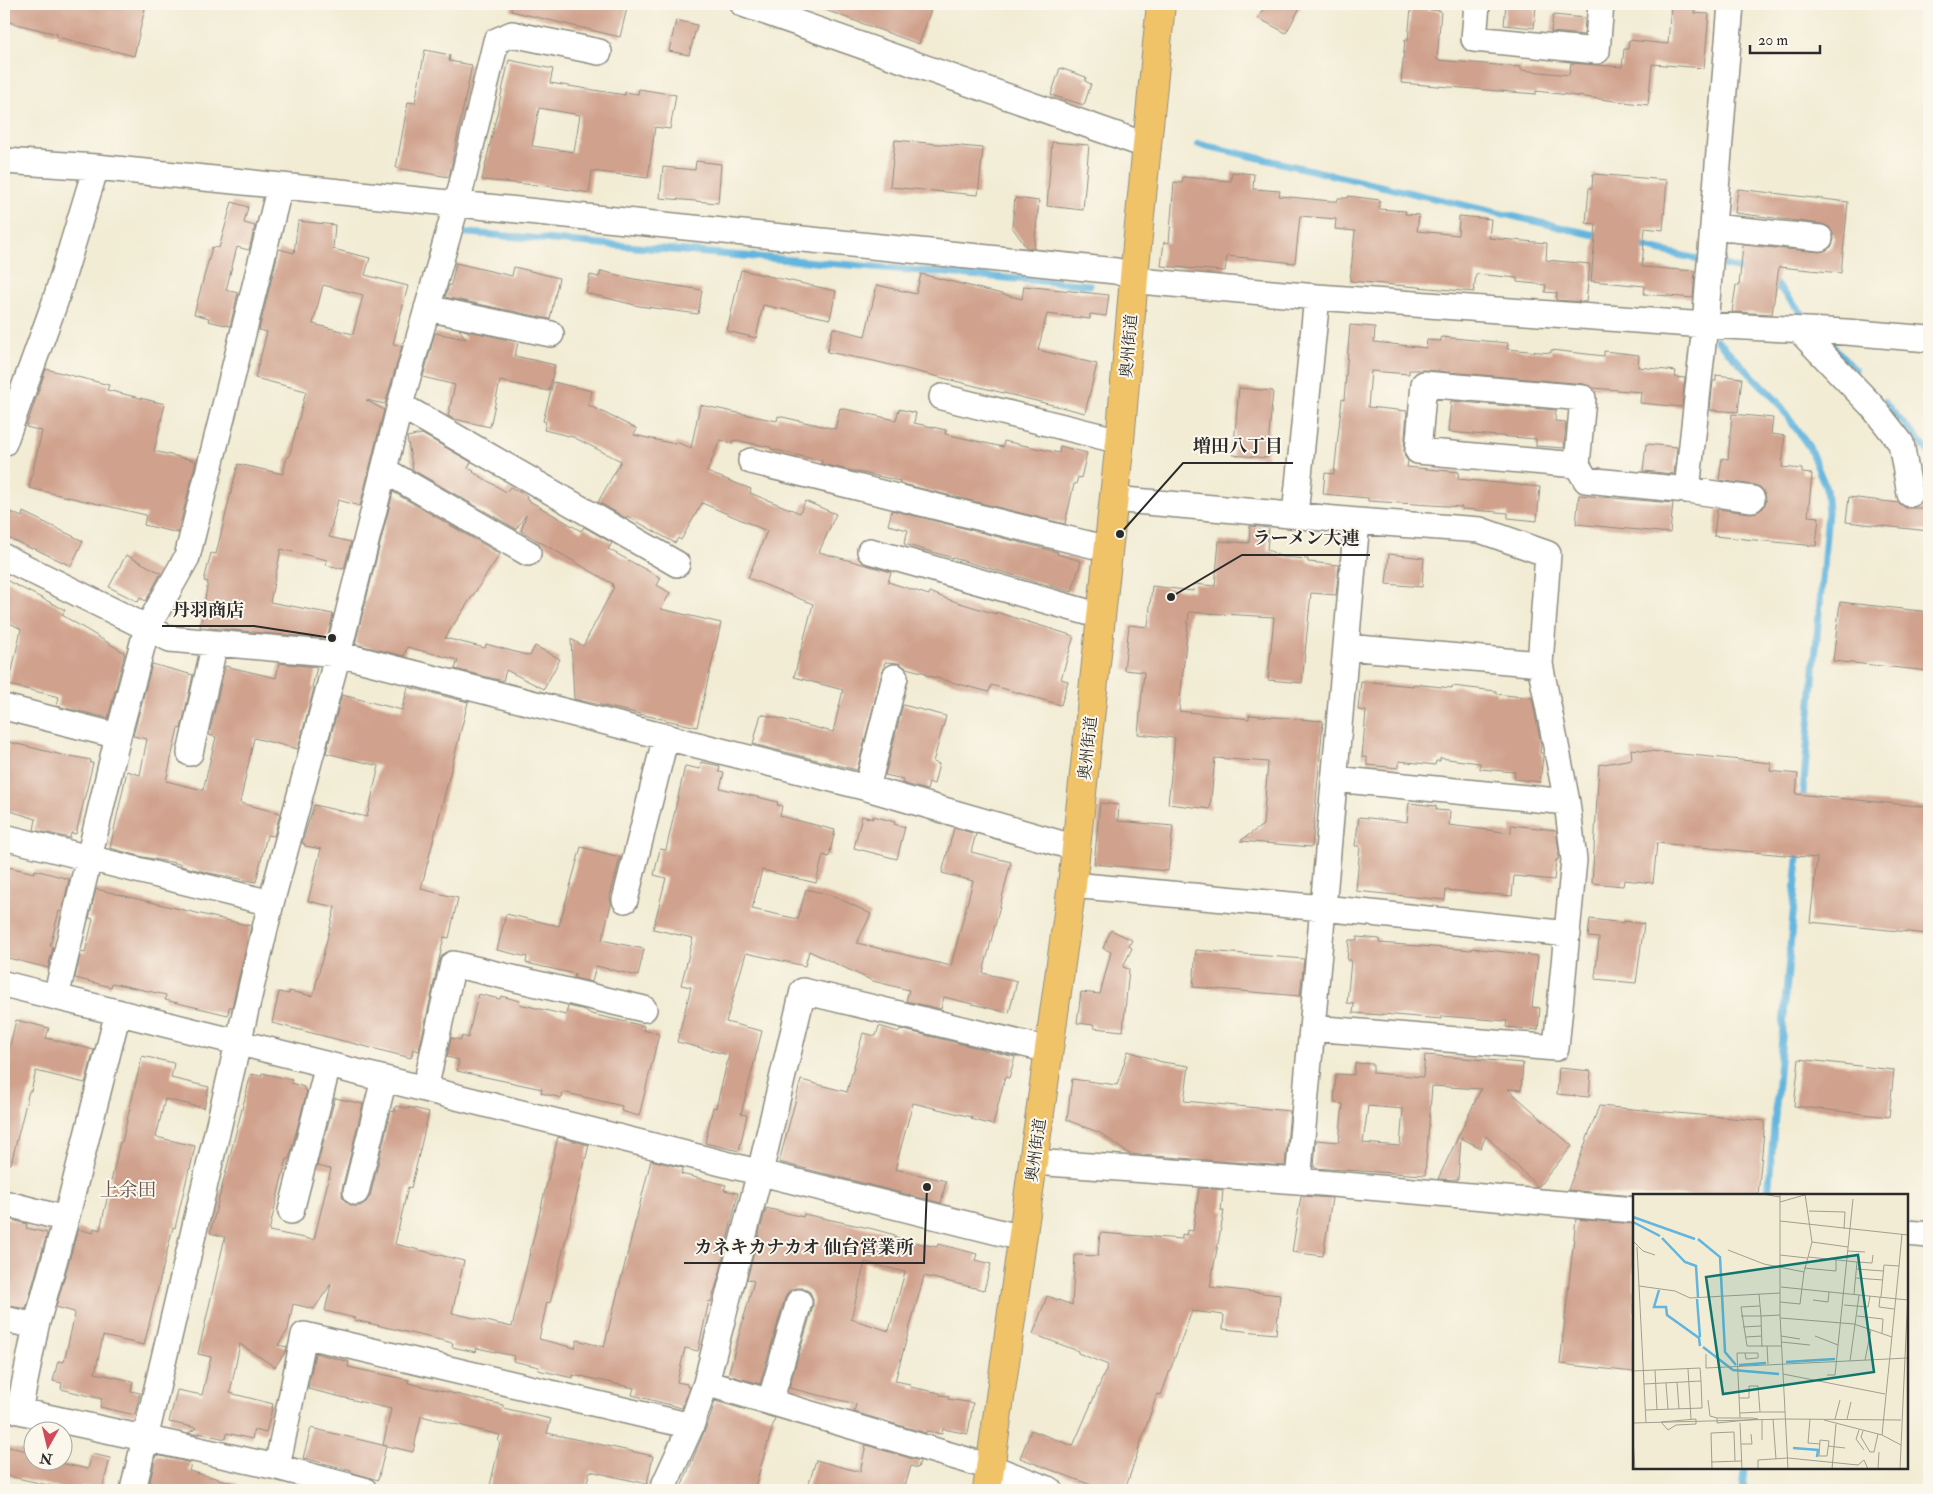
<svg xmlns="http://www.w3.org/2000/svg" width="1933" height="1494" font-family="'IM FELL Double Pica','Noto Serif JP',serif">
  <style>
    .lines { fill: none; stroke-linecap: round; stroke-linejoin: round }
    .stream { stroke: #62b5de; stroke-width: 7 }
    .building { fill: #d0a28d; fill-rule: evenodd }
    .minor-casing { stroke: #8e8c80; stroke-width: 28 }
    .major-casing { stroke: #8e8c80; stroke-width: 30 }
    .minor { stroke: #fff; stroke-width: 25 }
    .major { stroke: #f1c369; stroke-width: 28 }
    .labels { text-anchor: middle; stroke-width: 4; stroke-linejoin: round; paint-order: stroke }
    .street-label { font-size: 16px; fill: #2b2b2b; stroke: #fbf7ec }
    .quarter-label { font-size: 19px; fill: #65554d; stroke: #fbf7ec }
    .inset-river { fill: none; stroke: #62b5de; stroke-width: 2.5 }
    .inset-road { fill: none; stroke: #a29f90; stroke-width: 1 }
    .view { fill: #0f766e; fill-opacity: 0.15; stroke: #0f766e; stroke-width: 2.5 }
    .inset-edge { fill: none; stroke: #2b2b2b; stroke-width: 2.5 }
    .leader { fill: none; stroke: #2b2b2b; stroke-width: 2 }
    .callout-dot { fill: #2b2b2b; stroke: #fbf7ec; stroke-width: 2 }
    .callout-label { font-size: 18px; text-anchor: middle; font-weight: bold; fill: #2b2b2b; stroke: #fbf7ec; stroke-width: 4; stroke-linejoin: round; paint-order: stroke }
  </style>
  <rect width="100%" height="100%" fill="#fbf7ec"/>
  <filter id="ink" filterUnits="userSpaceOnUse"><feTurbulence type="fractalNoise" baseFrequency=".02" numOctaves="2"/><feDisplacementMap in="SourceGraphic" scale="10" xChannelSelector="R" yChannelSelector="G"/><feConvolveMatrix kernelMatrix="1 2 1 2 8 2 1 2 1" color-interpolation-filters="sRGB"/></filter>
  <filter id="wash" filterUnits="userSpaceOnUse"><feTurbulence type="fractalNoise" baseFrequency=".0096" numOctaves="4" result="noise"/><feDisplacementMap in="SourceGraphic" scale="20" xChannelSelector="R" yChannelSelector="G"/><feGaussianBlur stdDeviation="1.12" result="paint"/><feColorMatrix in="noise" values="0 0 0 0 0 0 0 0 0 0 0 0 0 0 0 0 0 1.4 0 .05"/><feComposite in="paint" operator="in"/></filter>
  <g filter="url(#wash)">
    <rect width="100%" height="100%" fill="#f2ecd4"/>
    <g class="lines">
      <path class="stream" d="M1198 144 1603 237
        M457 232 1090 285
        M1636 245 1749 271
        M1771 279 1812 324
        M1825 338 1855 370
        M1717 340 1776 400 1809 447 1826 488 1828 512 1802 804
        M1884 402 1929 452
        M1768 1195 1799 847
        M1743 1490 1745 1468"/>
    </g>
    <g id="blocks">
      <path class="building" d="M4 4H146L134 56 57 37V34L4 21Z
        M512 4H628L620 37 511 11Z
        M814 4H933L919 44 814 6Z
        M1266 4H1302L1286 33 1258 18Z
        M1506 4 1536 6 1534 28 1504 25Z
        M1671 4H1695L1694 13 1709 14 1704 68 1652 64 1648 105 1536 91V94L1401 83 1405 40H1408L1411 8 1441 11 1437 60 1521 67V70L1569 75 1571 63 1622 67 1624 49H1628L1629 40 1668 44Z
        M1553 15 1585 18 1584 35 1551 32Z
        M676 20 697 25 689 55 669 51Z
        M425 50 450 55 449 61 472 65 449 177 396 168 408 102 415 103Z
        M509 60 553 69 550 83 625 95V92L638 94 639 89 676 95 670 129 655 127 648 178 592 171 589 193 547 186 482 180ZM539 108 580 115 574 152 532 146Z
        M1060 68 1086 77 1085 81 1091 84 1084 105 1051 95Z
        M895 140 983 148 978 195 890 187Z
        M1052 142 1089 145 1083 210 1047 206Z
        M696 161 721 164 718 203 660 198 663 167 695 170Z
        M1232 172 1254 174 1253 189 1280 191 1279 196 1331 201H1338V198H1348V196L1380 200 1379 209 1406 211 1405 214 1419 215 1417 231 1458 235 1459 216 1491 219 1489 238 1547 243 1546 260 1590 264 1586 302 1556 300 1557 293 1545 292 1546 285 1517 282V278L1476 274 1474 292 1350 281 1355 231 1335 229 1336 219 1300 216 1295 263 1227 256 1225 271 1161 266 1164 242 1169 243 1174 182 1182 183 1183 177 1231 181Z
        M1593 174 1667 180 1663 230 1645 228 1642 267 1695 271 1693 298 1644 294 1645 286 1591 281 1596 224 1586 223 1589 188H1592Z
        M1738 189 1848 202 1841 273 1779 267 1772 314 1732 312 1736 285 1739 286 1743 245 1819 252 1825 251 1831 247 1834 239 1833 233 1829 227 1822 224 1735 213Z
        M1015 198 1039 201 1034 248 1026 247 1012 227Z
        M232 202 248 207 244 223 255 226 249 250 237 247 226 290 238 293 230 326 208 321 209 318 194 314 212 247 219 248Z
        M298 221 335 225 333 249 370 258 365 275 408 286 393 344 402 346 385 404 366 400 384 410 360 506 338 500 329 537 351 542 344 569 326 565 327 560 281 549 270 602 333 614 327 639 200 627 208 582 204 581 211 553 216 554 238 464 283 474 287 457H289L306 391 255 378 267 332 259 330 279 249 294 253ZM323 285 363 295 353 334 313 324Z
        M456 263 512 276 514 267 559 278 550 319 445 297 449 285H451Z
        M741 270 836 291 830 319 763 305 756 338 727 331Z
        M601 271 634 279 702 290 698 314 639 306 586 293 590 275 599 277Z
        M921 274 1022 299 1024 286 1109 295 1106 316 1090 314V319L1047 314 1038 350 1097 364 1085 413 874 361 827 352 833 328 865 336 877 285 916 294Z
        M1350 325 1375 327 1374 342 1426 348 1427 340 1441 341V337L1508 343 1507 349 1551 353V350L1604 356V351L1639 355 1638 367 1676 371 1675 377 1685 378 1682 407 1640 403 1641 392 1593 388 1584 384 1425 370H1409V374L1371 371 1368 407 1407 411 1404 450 1405 457 1408 461 1407 467 1459 472 1458 479 1540 487 1537 521 1508 518V513L1462 509V507L1368 501V498L1323 494 1325 473 1334 474 1342 399 1344 400Z
        M459 329 518 342 515 356 555 365 549 391 500 381 490 427 454 419 448 416 455 385 423 377 435 333 466 339Z
        M46 369 109 385 107 390 165 404 154 451 196 461 178 533 144 525 146 515 29 488 42 431 26 427Z
        M1716 375 1742 378 1738 412 1710 410 1713 381H1716Z
        M553 382 592 391 588 405 637 429 634 435 675 444 676 442 691 448 700 405 777 421 778 416 835 429 840 408 896 420 899 409 916 413 914 423 946 430 945 434 1003 447 1004 441 1059 453 1060 446 1087 453 1081 478 1078 477 1076 484H1074L1065 524 899 483 900 481 821 464 822 461 771 449V447L733 440 732 443 720 440 707 472 751 489 750 493 800 513 805 501 836 514 819 552 891 572 888 582 929 595 930 592 947 599 996 614V612L1074 636 1061 679 1068 681 1061 705 991 685 989 692 925 675 926 673 906 668 899 663 885 662 857 770 753 744 761 714 833 732 843 690 794 677 813 604 748 578 767 531 702 503 681 540 678 538 675 543 627 516 626 518 598 502 621 461 573 437 544 430 546 422 543 421Z
        M1239 388 1273 391 1267 458 1233 455Z
        M1451 401 1556 410 1555 421 1566 422 1564 448 1536 446V439L1448 432Z
        M1732 414 1773 418 1771 434 1785 436 1782 467 1802 469V473L1812 474 1808 516 1819 517 1816 546 1714 536 1717 509 1750 513 1757 512 1763 508 1766 501 1765 493 1760 487 1754 485 1719 480 1722 458 1728 459Z
        M422 434 471 462 468 468 474 471 473 472 506 492 510 487 527 496 526 499 581 531 584 527 612 543 608 549 661 578 657 585 670 593 661 609 721 623 697 727 574 699 571 639 583 646 614 587 612 586 613 584 521 531 526 515 516 529 413 470 407 437Z
        M1646 444 1677 447 1674 474 1643 471Z
        M393 492 500 554 445 638 485 648 486 644 530 656 535 646 560 659 544 689 506 670 503 681 455 669 458 660 407 647 404 656 355 644Z
        M1579 495 1673 503 1670 533 1576 524Z
        M1849 497 1899 503 1906 508H1929V531L1846 522Z
        M4 509 22 517 23 512 83 541 71 566 33 548 32 549 4 536Z
        M892 510 1058 552 1057 554 1081 561 1072 592 904 544 908 530 888 525Z
        M1250 526 1269 528 1267 549 1281 557 1308 559V562L1339 565 1336 595 1311 593 1302 683 1268 680 1274 617 1189 612 1179 711 1249 719V715L1323 721 1312 847 1240 841 1263 825 1268 762 1215 758 1210 809 1168 804 1175 738 1138 734 1144 672 1124 670 1129 625 1148 627 1152 586 1193 591 1194 584 1215 586 1219 541 1249 543Z
        M1389 554 1424 558 1422 587 1386 584Z
        M126 555 161 573 146 601 140 598 138 602 109 587Z
        M4 579 65 610 62 615 125 653 108 718 57 706 59 697 9 685 21 629 4 620Z
        M1840 602 1929 612V671L1833 661Z
        M279 663 317 667 312 687 314 688 298 749 254 738 240 803 280 813 274 836 267 835 256 882 209 873 181 866V864L143 857 110 848 127 771 140 775 147 739 133 736 152 664 193 675 181 729 178 728 166 781 203 790 216 737 209 735 225 666 276 678Z
        M1361 681 1413 686V684L1452 688V686L1496 691V694L1532 698 1541 744 1540 753H1543V756L1540 782 1514 779 1515 772 1480 769V763L1440 758V761H1436L1435 765 1399 761V768L1367 765V757H1362L1366 711 1358 710Z
        M408 687 468 702 421 889 458 898 449 938 444 937 419 1051 413 1049 411 1058 272 1023 279 992 289 994V991L313 996 335 907 308 901 321 849 305 846V844L302 843 314 805 367 817 379 766 326 753 342 695 402 710Z
        M903 705 946 716 933 762 939 764 934 784 929 782 927 790 902 783 903 779 885 775Z
        M9 742 70 757V756L91 760 90 763H93L76 834 71 833 70 838 34 830 36 819 4 809V764Z
        M1631 749 1771 763 1770 771 1798 774 1796 794 1929 807 1928 934 1810 922 1817 858 1657 843 1653 883 1624 880 1623 886 1592 883 1599 765 1632 759Z
        M701 762 720 766 719 772 724 773 720 788 778 802 777 805 782 806 780 816 835 830 829 857 823 855 816 883 762 870 752 909 798 919 806 889 834 896 871 914 857 943 951 966 973 881 942 873 954 828 976 834 971 852 1011 862 983 973 1017 981 1009 1013 944 997 941 1009 906 1001 909 990 873 981 809 951 805 966 746 953 726 1022 762 1031 741 1114 747 1115 739 1151 705 1143 713 1107 716 1108 729 1055 677 1042 691 987 681 985 693 938 653 929 666 878 654 875 660 849 666 850 685 766 700 769Z
        M1100 803 1119 805 1118 821 1173 826 1168 871 1094 864Z
        M1409 803 1436 806V810L1450 811 1449 825 1511 833V825L1556 830 1559 852 1558 860H1556L1554 880 1514 876 1512 896 1446 890 1445 900 1356 891 1360 846H1355L1359 817 1407 822Z
        M862 816 873 819V816L895 822 894 824 905 827 897 859 854 848Z
        M581 847 620 857 610 897 611 904 602 940 644 949 638 976 596 966 592 982 574 978 575 974 526 963 527 957 497 950 506 914 559 926Z
        M4 866 34 873 35 870 69 879 62 912 59 911 50 946 53 947 48 968 4 957Z
        M96 889 251 926 232 1007H229L228 1015 165 1000 166 995 112 983 111 987 75 978 81 952 85 953 93 919 89 918Z
        M1590 919 1624 923V921L1644 924 1636 983 1595 979 1599 938 1588 937Z
        M1111 930 1132 940 1129 946 1132 948 1123 967 1129 969 1123 1031 1094 1028V1025L1077 1023 1081 992 1100 994 1111 952 1103 948Z
        M1357 937 1380 939 1379 943 1472 950V948L1538 956 1532 1007 1540 1008 1538 1030 1506 1027 1507 1021 1442 1016V1019L1382 1014V1015L1353 1013 1354 1004 1347 1003 1351 960H1347L1349 940H1357Z
        M1196 950 1304 959 1300 996 1193 987Z
        M478 994 500 999 501 996 520 1001 519 1004 566 1015 568 1006 585 1010 591 1014 644 1026 643 1030 659 1034 639 1116 621 1111 622 1106 563 1092 562 1098 541 1093 542 1089 457 1071 459 1060 447 1057 451 1038 461 1040 462 1036 468 1038Z
        M16 1020 49 1028 46 1038 94 1050 85 1083 36 1071 31 1091H29L11 1164 4 1163V1071Z
        M879 1026 899 1032 900 1029 1015 1057 1009 1078 1005 1077 993 1125 971 1119 972 1117 913 1103 895 1169 946 1181 941 1203 779 1162 801 1080 847 1092 863 1033 876 1036Z
        M1128 1051 1162 1062 1189 1066 1184 1101 1290 1111 1285 1166 1129 1154 1100 1133 1067 1120 1072 1079 1117 1085Z
        M1425 1055 1523 1063 1521 1090 1508 1089 1572 1146 1538 1187 1486 1136 1481 1148 1461 1138 1458 1180 1438 1179 1481 1089 1432 1086 1425 1175 1314 1168 1316 1140 1339 1142 1343 1104 1334 1103 1336 1074 1354 1075 1355 1063 1373 1064V1073L1423 1077ZM1368 1106 1403 1109 1400 1146 1363 1143Z
        M142 1056 174 1063 171 1078 209 1087 204 1108 165 1099 156 1137 195 1146 190 1169H189L175 1228 173 1227 144 1345 103 1336 95 1373 133 1381 131 1391 140 1393 135 1415 100 1407 102 1399 61 1389 62 1383 53 1381 58 1361 64 1362 75 1314 74 1312 56 1307 78 1229 93 1233 94 1228 100 1230 120 1142H122Z
        M1799 1059 1894 1070 1889 1117 1794 1106Z
        M1559 1068 1591 1071 1589 1097 1557 1094Z
        M262 1073 292 1080 291 1083 304 1087V1090L307 1091 289 1159H287L282 1177 269 1231 314 1240 331 1169 317 1166 335 1098 363 1104 342 1189V1196L346 1202 353 1206H360L366 1202 370 1196 391 1111 395 1112 396 1106 409 1109V1107L429 1112 411 1188 408 1187 395 1244 464 1261 452 1313 512 1327 558 1137 589 1145 550 1303 547 1302 539 1339 575 1348 577 1340 604 1347 651 1160 683 1168 681 1174 726 1185 724 1190 738 1193 720 1272 711 1302 709 1301 698 1351 685 1348 677 1382 687 1384V1387H689L682 1408 632 1395 634 1388 581 1376V1377L573 1375V1378L538 1370 539 1367 513 1361 514 1356 477 1348 476 1352 452 1347 453 1343 355 1320V1318L325 1311 331 1284 314 1309 293 1304 288 1330 278 1345 287 1347 286 1351 275 1367 240 1344 230 1393 273 1404 266 1433 254 1430 252 1439 227 1433 226 1439 198 1433V1435L188 1433 197 1428 169 1422 177 1390 202 1395 211 1357 198 1354 225 1237 210 1233 251 1074 261 1076Z
        M1599 1106 1765 1121 1758 1195 1634 1196 1568 1190Z
        M1199 1188 1223 1190 1221 1211H1224L1210 1287 1280 1295 1276 1334 1223 1329 1224 1315 1192 1311 1161 1395 1157 1394 1125 1490H1104L1020 1458 1031 1430 1073 1446 1108 1365 1078 1353V1351L1033 1334 1047 1296 1072 1305 1075 1255 1098 1256 1100 1233 1182 1239V1234L1186 1235 1187 1230 1193 1231Z
        M1301 1196 1332 1198 1323 1256 1292 1252Z
        M766 1208 803 1217 804 1214 873 1229 895 1235V1238L937 1247 938 1244 962 1250 977 1254 975 1260 991 1264 984 1290 924 1276 895 1381 910 1384V1387L940 1393V1395L949 1396 948 1399 973 1403 968 1434 943 1429 942 1434 926 1431V1433L854 1412 856 1404 789 1388 813 1306V1299L810 1292 803 1288H796L789 1291 785 1298 760 1384 728 1375 754 1281 747 1279ZM865 1262 905 1272 889 1331 851 1319Z
        M4 1218 27 1224 26 1228 47 1233 26 1309 4 1305Z
        M1576 1219 1634 1224V1372L1560 1364Z
        M315 1353 349 1362 348 1367 409 1380 408 1383 503 1405V1408L551 1419 547 1433 653 1456 647 1484 590 1471 585 1490H489L500 1442 498 1441 500 1435 421 1416 413 1452 383 1445 391 1409 308 1389Z
        M715 1401 775 1418 754 1490H680L711 1415Z
        M311 1428 386 1446 378 1480 351 1472V1470L303 1458Z
        M866 1445 920 1461 918 1468 911 1466 904 1490H807L816 1460 860 1472Z
        M4 1446 32 1452V1462H56L88 1469 92 1454 110 1458 102 1490 82 1486 81 1490H70L4 1475Z
        M156 1455 191 1463 189 1471 238 1484V1490H167L149 1486Z"/>
    </g>
  </g>
  <g filter="url(#ink)">
    <use href="#blocks" fill-opacity="0" stroke="#8e8c80" stroke-width="1"/>
    <g class="lines">
      <defs>
        <path id="minor" d="M743 4 1148 146
          M1477 4 1474 39 1597 51 1601 4
          M4 161 96 167 1116 271 1150 282 1317 297 1705 325 1846 332 1929 339
          M1713 227 1820 238
          M427 308 551 334
          M1799 330 1872 406 1901 443 1910 494
          M942 397 1120 441
          M400 405 677 564
          M4 443 55 302 96 167
          M751 461 1108 549
          M1577 465 1583 398 1424 384 1418 451 1577 465 1586 480 1687 490 1705 325 1731 4
          M384 470 528 553
          M1687 490 1752 499
          M1113 499 1357 521 1480 530 1548 554 1540 664 1567 802 1574 860 1556 1048 1312 1028
          M1295 515 1317 297
          M1357 521 1323 908 1568 934
          M870 551 1101 616
          M4 557 170 639 338 654 867 788 1076 848
          M1346 647 1540 664
          M4 707 118 736
          M190 753 215 643
          M1334 779 1567 802
          M867 788 895 677
          M4 837 271 903
          M1072 885 1323 908 1298 1181
          M625 900 666 736
          M4 984 1022 1238
          M56 997 118 736 147 628 187 557 280 186
          M118 1012 66 1219 36 1326 19 1411 277 1467 364 1490
          M425 1089 453 964 644 1009
          M1034 1162 1298 1181 1634 1210
          M356 1192 384 1079
          M4 1203 66 1219
          M291 1211 328 1065
          M1907 1233 1929 1235
          M4 1319 36 1326
          M706 1383 990 1467 1050 1490
          M770 1402 799 1302
          M277 1467 304 1335 691 1426
          M133 1490 271 903 338 654 400 405 460 192 496 41 512 34 599 52
          M662 1490 691 1426 706 1383 760 1172 803 991 1049 1050"/>
        <path id="major" d="M987 1490 1072 885 1120 441 1135 266 1161 4"/>
      </defs>
      <use href="#minor" class="minor-casing"/>
      <use href="#major" class="major-casing"/>
      <use href="#minor" class="minor"/>
      <use href="#major" class="major"/>
    </g>
  </g>
  <g class="labels">
    <g class="street-label">
      <text transform="translate(1128 346) rotate(-85)" y="6">奥州街道</text>
      <text transform="translate(1087 748) rotate(-84)" y="6">奥州街道</text>
      <text transform="translate(1035 1150) rotate(-82)" y="6">奥州街道</text>
    </g>
    <g class="quarter-label">
      <text x="128" y="1196">上余田</text>
    </g>
  </g>
  <g transform="translate(1633 1194)">
    <rect width="275" height="275" fill="#f2ecd4"/>
    <path class="inset-river" d="M0 23 62 45M0 28 27 42M29 44 52 68 63 72 65 103M65 45 87 63 92 158 103 171M26 96 21 113H33L34 121 66 144 67 152M64 105 67 143M70 153 100 176 146 180M153 168 202 165M106 171 133 169M160 254 185 256 184 263"/>
    <path class="inset-road" d="M129 0 147 3M147 0V121L155 275M172 0 179 48M147 8 175 0M176 17 212 18 211 35M147 27 275 41M0 47 10 57 22 61M4 53 13 229M95 56 131 70 171 78M215 57 232 58M147 61 174 64M175 63 224 68 221 100M224 68 239 69 240 61M171 74 203 77V66M224 75 250 77M223 84 250 86M6 92 42 97 57 104 147 99M148 93 275 106M126 100 128 122 147 121M247 103 246 113 261 115M248 103 251 71 266 72 269 40M180 106 195 108 196 98M147 108 167 110 171 78 179 48 215 53M211 111 235 113 237 102M127 112 108 113 114 152H148M108 122H128L129 153M224 122 250 125 249 139M148 124 221 130 259 143M110 133 128 132M148 142 167 145M182 142 205 151M113 143 129 142M148 148 177 151M134 152 135 170M73 160V174L275 164M232 166 238 136M217 167 226 101M55 175 58 225M22 176 24 216M0 177 67 174 68 187M150 180 252 200M194 181H202L220 5M44 188 46 215M33 189 35 215M11 190 68 187 69 214 13 216M106 204H116V192H125L127 218 107 219M75 206 77 222 84 224M127 218H152M84 224H119L125 225 84 229ZM107 224 104 159H125V164L113 165 112 159M63 225V230L43 231 35 236 28 228ZM129 225V246M140 225 143 265M152 225 268 226M177 225 175 249 187 250M202 225 207 206M214 225 218 208M191 226 249 241 268 251M0 229 152 225M107 229 109 275M226 236 223 245 231 256M230 237 228 243 237 258H241L245 240M249 241 266 72M0 245 2 275M187 246 196 247 194 262H186ZM108 250H119L118 240M195 252 212 254M78 268 109 267M79 275 78 239 101 238 102 267M125 275V266L155 264 225 271 231 266 235 275M199 275 203 230M245 275 246 258M267 275 275 97"/>
    <path class="view" d="M225 61 241 178 90 200 73 83Z"/>
    <rect width="275" height="275" class="inset-edge"/>
  </g>
  <path class="leader" d="M1120 534L1183 463H1293M1171 597L1242 555H1370M332 638L254 626H162M927 1187L924 1263H684"/>
  <g class="callout-dot">
    <circle cx="1120" cy="534" r="5"/>
    <circle cx="1171" cy="597" r="5"/>
    <circle cx="332" cy="638" r="5"/>
    <circle cx="927" cy="1187" r="5"/>
  </g>
  <g class="callout-label">
    <text x="1238" y="452">増田八丁目</text>
    <text x="1306" y="544">ラーメン大連</text>
    <text x="208" y="616">丹羽商店</text>
    <text x="804" y="1253">カネキカナカオ 仙台営業所</text>
  </g>
  <rect width="1933" height="1494" fill="none" stroke="#fbf7ec" stroke-width="20"/>
  <g transform="translate(48 1446) rotate(188)"><circle r="24" fill="#fbf7ec" stroke="#a8a59f"/>
  <path d="M0-4L9 19L0 12L-9 19Z" fill="#d1495b"/>
  <text y="-8" font-size="14" font-weight="bold" text-anchor="middle" fill="#2b2b2b">N</text>
  </g>
  <path d="M1750 45v8h70v-8" fill="none" stroke="#2b2b2b" stroke-width="2.5"/>
  <text x="1758" y="45" font-size="15" fill="#2b2b2b" stroke="#fbf7ec" stroke-width="4" paint-order="stroke">20 m</text>
</svg>
